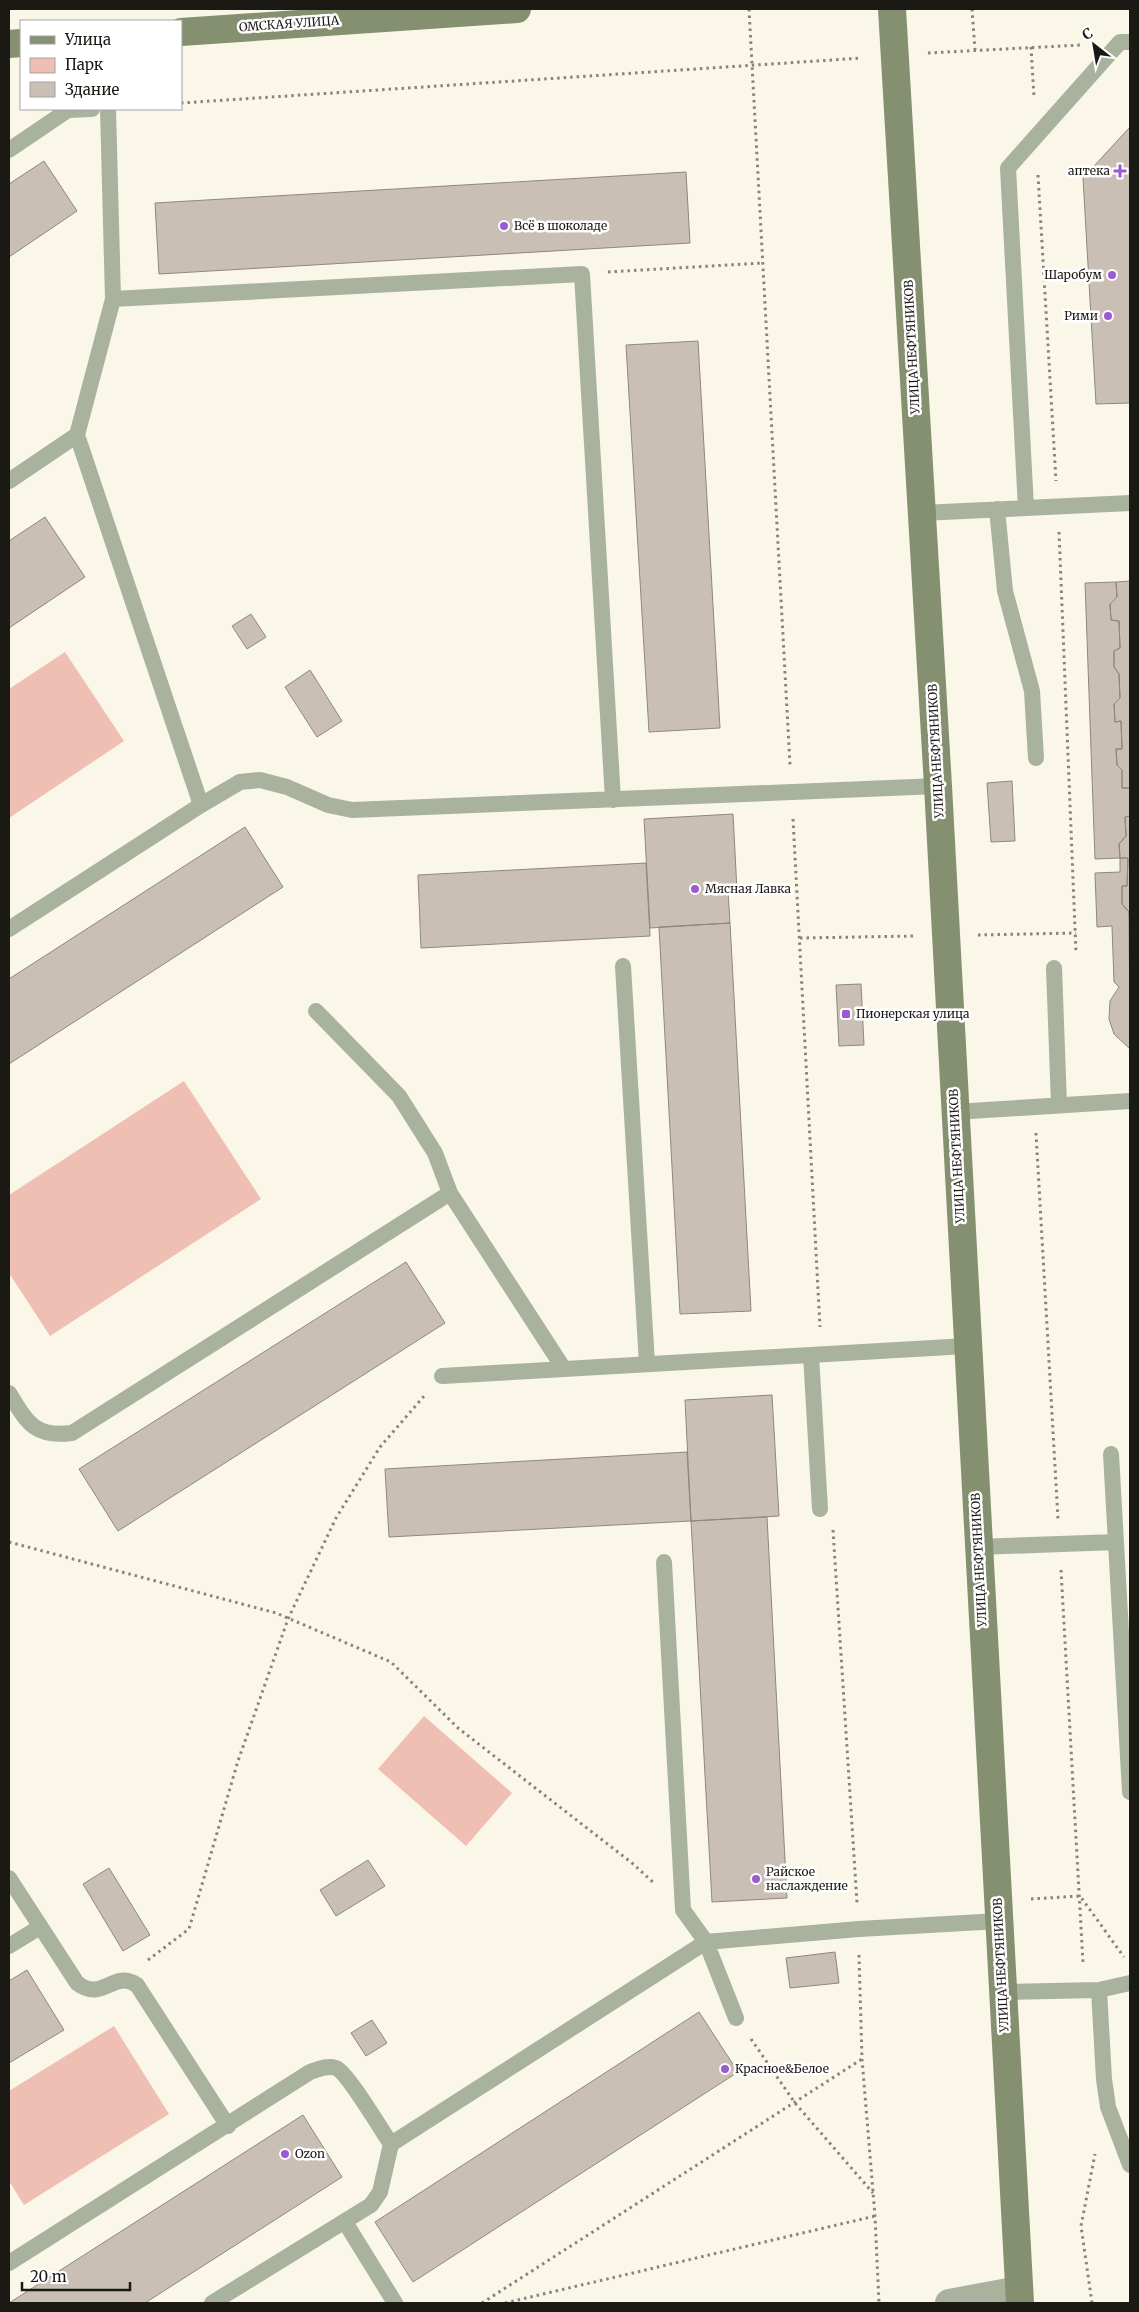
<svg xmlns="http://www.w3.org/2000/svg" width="1139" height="2312" font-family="Merriweather,serif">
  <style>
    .green { fill: #eebfb2 }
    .building { fill: #cabfb5; stroke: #90867c }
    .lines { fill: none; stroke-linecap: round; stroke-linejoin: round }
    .path { stroke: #87847a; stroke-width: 3; stroke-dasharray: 2.5 4; stroke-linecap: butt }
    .lane { stroke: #a9b29c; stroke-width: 16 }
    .street { stroke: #a9b29c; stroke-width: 28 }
    .secondary { stroke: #849070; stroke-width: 28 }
    .poi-dot { fill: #9d59cf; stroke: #fff; stroke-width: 2 }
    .labels { text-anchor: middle; stroke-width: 5; stroke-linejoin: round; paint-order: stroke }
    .street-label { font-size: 12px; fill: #1b1914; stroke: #fff }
    .poi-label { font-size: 12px; fill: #1b1914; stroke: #fff; text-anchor: start }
  </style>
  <rect width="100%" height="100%" fill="#faf7e8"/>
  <path class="green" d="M65 652 124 741 9 818V689Z
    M184 1081 261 1199 50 1336 9 1273V1195Z
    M424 1716 512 1793 466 1846 378 1769Z
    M114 2026 169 2114 24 2205 9 2181V2091Z"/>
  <path class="building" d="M1130 127V403L1096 404 1083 178Z
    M44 161 77 211 9 257V184Z
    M686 172 690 243 159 274 155 203Z
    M698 341 720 728 649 732 626 345Z
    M45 517 85 577 9 628V541Z
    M1130 581V798V788H1122V770L1117 765 1116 749H1122L1121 721 1115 722 1114 704 1120 698 1119 674 1114 667V651L1120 648 1119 621 1111 620 1110 604 1117 597 1116 582Z
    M1116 582 1117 597 1110 604 1111 620 1119 621 1120 648 1114 651V667L1119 674 1120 698 1114 704 1115 722 1121 721 1122 749H1116L1117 765 1122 770V788H1130V816L1125 817 1126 836 1119 844 1120 858 1095 859 1085 583Z
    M251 614 266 637 247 649 232 626Z
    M310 670 342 721 317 737 285 687Z
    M1012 781 1015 841 991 842 987 783Z
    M733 814 737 891H728L730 923 650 928 644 819Z
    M1130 816V929L1129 912 1122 904V886H1127L1128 858H1120L1119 844 1126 836 1125 817Z
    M245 827 283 887 9 1064V979Z
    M1120 858H1128L1127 886H1122V904L1129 912 1130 1049 1114 1034 1109 1019 1110 1001 1119 987 1114 982 1112 926 1097 927 1095 873 1120 872Z
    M646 863 650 936 421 948 418 875Z
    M730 923 751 1311 680 1314 659 927Z
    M861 984 864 1045 839 1046 836 985Z
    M406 1262 445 1323 118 1531 79 1469Z
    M772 1395 779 1516 691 1521 685 1400Z
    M687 1452 691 1521 389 1537 385 1469Z
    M767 1517 787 1898 712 1902 691 1521Z
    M368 1860 385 1886 336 1916 320 1890Z
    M109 1868 150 1935 123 1951 83 1884Z
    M835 1952 839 1983 790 1988 786 1958Z
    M27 1970 64 2030 9 2063V1981Z
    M699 2012 738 2072 413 2282 375 2222Z
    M372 2020 387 2043 366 2056 351 2033Z
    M303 2115 342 2177 145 2303H9Z"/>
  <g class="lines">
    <path class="path" d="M749 9 790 765
      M972 9 975 50
      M1031 47 1034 97
      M928 53 1081 45
      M181 103 862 58
      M1038 175 1056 481
      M608 272 762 263
      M1059 532 1076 953
      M793 819 820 1327
      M978 935 1076 933
      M800 938 914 936
      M1036 1133 1058 1519
      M833 1530 857 1903
      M9 1542 276 1613 391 1662 458 1728 632 1863 655 1884
      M1061 1570 1083 1963
      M1031 1899 1080 1896 1124 1957
      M859 1955 862 2059 875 2216 879 2303
      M148 1960 189 1929 238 1761 288 1619 336 1518 380 1447 425 1395
      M751 2039 795 2103 873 2193
      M482 2303 862 2059
      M505 2303 875 2216
      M1092 2303 1081 2226 1095 2154"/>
    <path class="lane" d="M9 150 68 110 92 109
      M113 299 582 274 613 800
      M9 481 77 435
      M1026 508 1008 168 1120 42H1130
      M997 509 1005 591 1032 691 1036 758
      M922 513 1130 503
      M201 805 240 782 260 780 287 787 328 805 352 810 938 786
      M9 929 201 805 77 435 113 299 108 109
      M623 966 647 1364
      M1054 968 1059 1105
      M316 1011 399 1096 435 1153 450 1193 564 1369
      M954 1112 1130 1101
      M811 1355 820 1509
      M442 1376 967 1346
      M9 1393C27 1422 34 1438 72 1433L450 1193
      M1111 1454 1130 1792
      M978 1547 1116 1542
      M664 1562 683 1910 706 1942 736 2018
      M9 1878 77 1983C103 2003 113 1969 137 1985L228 2126
      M9 1946 40 1927
      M1130 1983 1099 1990 1104 2079 1108 2107 1130 2165
      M1002 1992 1099 1990
      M345 2222 395 2303
      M9 2263 310 2072C319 2069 327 2065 336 2068 347 2072 382 2131 391 2144L706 1942 859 1929 999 1921
      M212 2303 371 2205 380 2192 391 2144"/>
    <path class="street" d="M949 2303 1019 2290"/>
    <path class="secondary" d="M892 9 938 786 1020 2303
      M181 32 517 9
      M9 44 21 43"/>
  </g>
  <g class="poi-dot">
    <path d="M1117.5 163.5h5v5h5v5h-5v5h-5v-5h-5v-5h5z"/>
    <circle cx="504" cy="226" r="5"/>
    <circle cx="1112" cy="275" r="5"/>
    <circle cx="1108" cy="316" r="5"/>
    <circle cx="695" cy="889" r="5"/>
    <rect x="841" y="1009" width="10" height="10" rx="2.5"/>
    <circle cx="756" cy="1879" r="5"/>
    <circle cx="725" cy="2069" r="5"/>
    <circle cx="285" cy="2154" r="5"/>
  </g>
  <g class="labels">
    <g class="street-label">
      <text transform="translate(289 24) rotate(-4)" y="4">ОМСКАЯ УЛИЦА</text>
      <text transform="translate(912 347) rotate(-93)" y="4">УЛИЦА НЕФТЯНИКОВ</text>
      <text transform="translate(936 751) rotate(-93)" y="4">УЛИЦА НЕФТЯНИКОВ</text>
      <text transform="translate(957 1156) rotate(-93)" y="4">УЛИЦА НЕФТЯНИКОВ</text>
      <text transform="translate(979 1560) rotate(-93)" y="4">УЛИЦА НЕФТЯНИКОВ</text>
      <text transform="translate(1001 1965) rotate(-93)" y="4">УЛИЦА НЕФТЯНИКОВ</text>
    </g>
    <g class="poi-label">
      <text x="1110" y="175" text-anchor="end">аптека</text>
      <text x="514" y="230">Всё в шоколаде</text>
      <text x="1102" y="279" text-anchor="end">Шаробум</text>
      <text x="1098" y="320" text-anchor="end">Рими</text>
      <text x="705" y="893">Мясная Лавка</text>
      <text x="856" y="1018">Пионерская улица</text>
      <text x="766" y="1876">Райское<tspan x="766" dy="14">наслаждение</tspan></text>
      <text x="735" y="2073">Красное&amp;Белое</text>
      <text x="295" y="2158">Ozon</text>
    </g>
  </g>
  <rect width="1139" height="2312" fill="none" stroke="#1b1914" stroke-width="20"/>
  <rect x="20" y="20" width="162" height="90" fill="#ffffff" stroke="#a4a3a1"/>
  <rect x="30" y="36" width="25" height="8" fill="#849070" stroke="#a4a3a1"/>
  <text x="65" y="45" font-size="15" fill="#1b1914">Улица</text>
  <rect x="30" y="58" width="25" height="15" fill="#eebfb2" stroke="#a4a3a1"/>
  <text x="65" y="70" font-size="15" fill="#1b1914">Парк</text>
  <rect x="30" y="82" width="25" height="15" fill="#cabfb5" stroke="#a4a3a1"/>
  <text x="65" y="95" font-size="15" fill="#1b1914">Здание</text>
  <g transform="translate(1094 45) rotate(329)" stroke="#ffffff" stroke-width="4" paint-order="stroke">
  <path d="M0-4L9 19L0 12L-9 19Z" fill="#1b1914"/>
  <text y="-8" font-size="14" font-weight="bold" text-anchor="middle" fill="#1b1914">С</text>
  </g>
  <path d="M22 2282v8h108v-8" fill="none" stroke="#1b1914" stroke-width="2.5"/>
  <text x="30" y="2282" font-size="15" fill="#1b1914" stroke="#ffffff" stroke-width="4" paint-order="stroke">20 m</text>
</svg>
